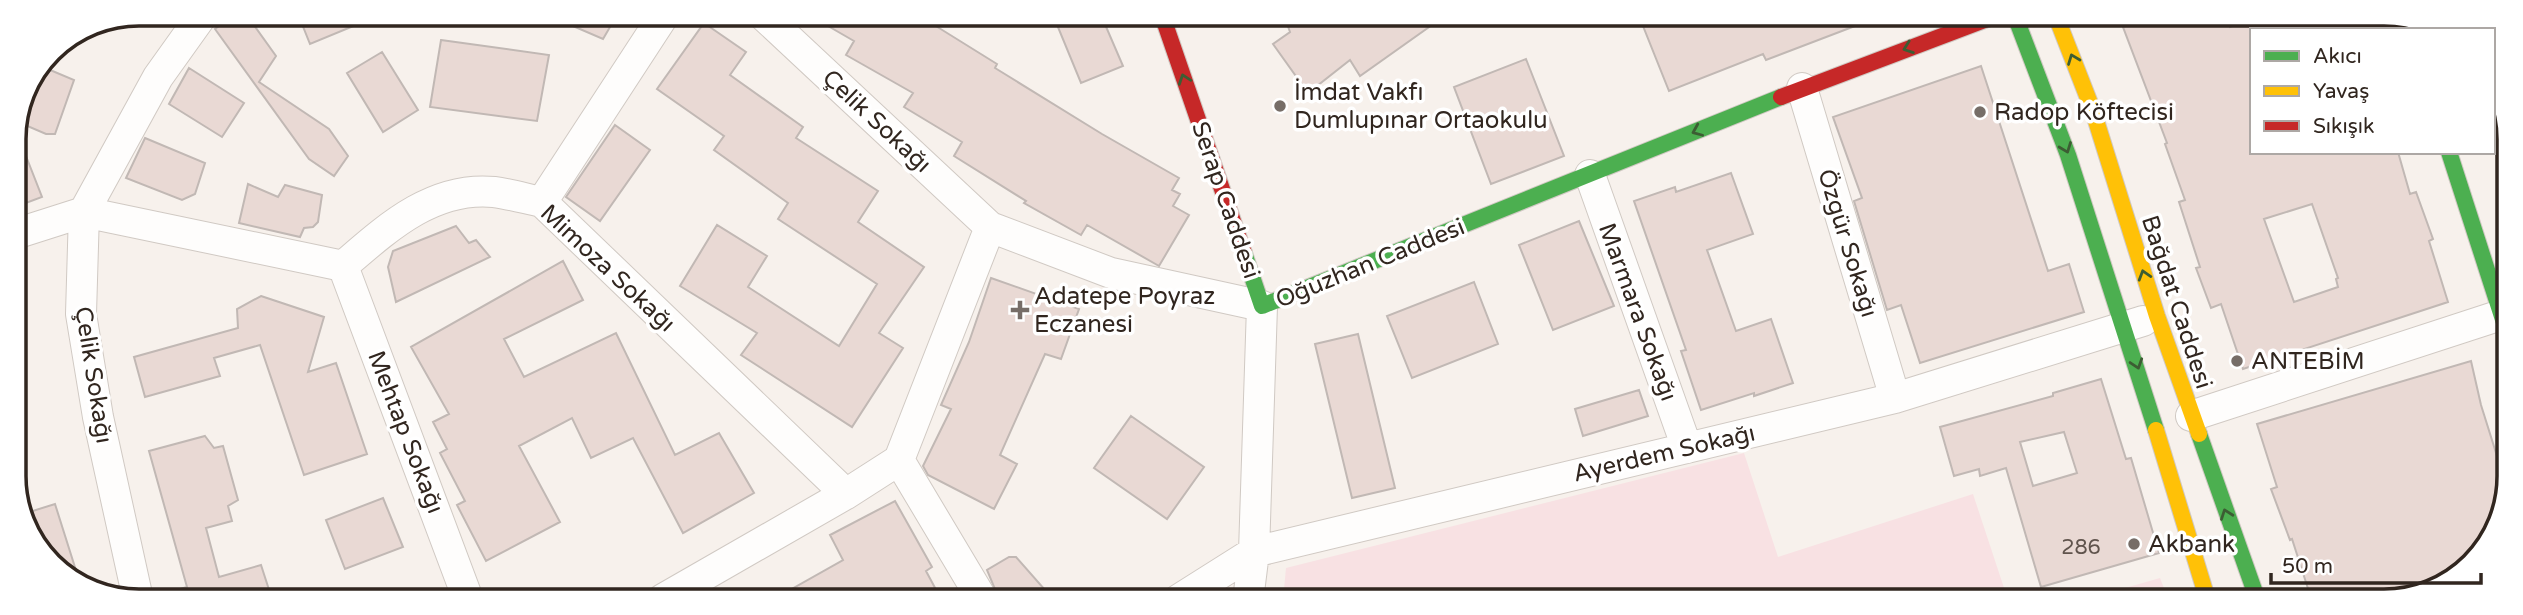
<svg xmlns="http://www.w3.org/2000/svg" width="2523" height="615" font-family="'Varela Round',sans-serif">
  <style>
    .green { fill: #f8e1e3 }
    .building { fill: #e9d9d4; stroke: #c1b8b4; stroke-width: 2; fill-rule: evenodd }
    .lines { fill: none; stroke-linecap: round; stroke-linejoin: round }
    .street-casing { stroke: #d0c9c3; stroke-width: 32 }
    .fast-casing { stroke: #d0c9c3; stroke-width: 18 }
    .slow-casing { stroke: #d0c9c3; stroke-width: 18 }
    .jam-casing { stroke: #d0c9c3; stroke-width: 18 }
    .street { stroke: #fefdfc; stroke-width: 30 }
    .fast { stroke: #4caf50; stroke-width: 16 }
    .slow { stroke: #ffc107; stroke-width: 16 }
    .jam { stroke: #c62828; stroke-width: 16 }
    .oneway { stroke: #3c5d33 }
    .poi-dot { fill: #766d67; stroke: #fff; stroke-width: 2.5 }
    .labels { text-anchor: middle; stroke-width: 7; stroke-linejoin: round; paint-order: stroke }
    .number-label { font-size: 21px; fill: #60544d }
    .poi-label { font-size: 24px; fill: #31261f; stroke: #fff; text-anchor: start }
    .street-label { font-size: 24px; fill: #31261f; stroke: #fff }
    .rim { fill: none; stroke: #31261f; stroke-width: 3.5 }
  </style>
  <rect width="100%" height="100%" fill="#f7f1ec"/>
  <path class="green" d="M1744 453 1778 557 1973 494 2008 600H1283L1286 568Z
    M2160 578 2169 601 2083 600Z"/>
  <path class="building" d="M235 14H246L276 56 259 82 329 129 348 156 334 176 309 159 215 29Z
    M298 14H380V15L310 44Z
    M545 14 598 15H617L603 39Z
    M809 15H935L931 23 997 64 995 68 1102 134 1179 178 1172 190 1180 194 1173 206 1189 215 1159 266 1087 225 1081 235 1024 203 1026 201 954 156 962 142 904 107 913 93 846 55 854 41Z
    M1053 15H1101L1123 66 1081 83Z
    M1284 15H1446L1360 76 1350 60 1308 93 1273 44 1290 32Z
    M1639 16H1876V18L1766 60 1763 54 1669 91Z
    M2156 16H2226L2230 27 2252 19V152H2398L2410 194 2416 192 2433 239 2429 241 2448 302 2243 369 2221 304 2211 308 2196 268 2200 267 2179 202 2185 200 2165 144 2167 143 2123 27ZM2312 204 2338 278 2336 279 2338 287 2294 302 2264 219Z
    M704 23 746 52 730 75 803 127 796 138 878 191 858 222 924 267 879 333 903 348 852 427 741 355 757 333 680 286 717 225 767 256 748 287 839 346 877 284 778 219 788 203 714 150 724 136 657 89Z
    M441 40 549 55 537 121 430 107Z
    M382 52 418 110 383 132 347 73Z
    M1526 59 1564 156 1491 184 1454 87Z
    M1981 66 2048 271 2069 264 2084 312 1920 363 1901 305 1887 310 1854 201 1862 198 1833 117Z
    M43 67 74 80 55 134H46L18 122Z
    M189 68 244 103 222 137 169 104Z
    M615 125 650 150 600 221 566 197Z
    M15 128 42 197 15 207 14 131Z
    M145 138 205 163 195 194 182 200 126 178Z
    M1731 173 1753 234 1707 250 1736 331 1771 319 1793 383 1754 396V393L1701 410 1681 351 1686 350 1634 201 1675 187 1676 192Z
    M248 184 278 197 285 185 322 195 318 222 313 227 304 228 300 237 239 223Z
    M1579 221 1614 306 1553 330 1519 245Z
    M456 226 469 243 476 240 490 257 396 302 388 267 393 251Z
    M563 261 583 300 504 339 524 377 616 333 675 455 719 433 754 493 683 533 633 438 591 458 572 418 519 446 560 522 486 561 457 505 465 501 440 453 447 449 433 422 449 414 411 347Z
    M991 278 1079 309 1061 359 1045 354 1000 455 1017 464 994 509 928 475 923 466 951 409 941 405 969 342Z
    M1474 282 1498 344 1412 378 1387 316Z
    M261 296 324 317 308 372 336 363 367 454 304 475 260 345 214 358 220 376 145 397 134 357 238 328 237 309Z
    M1358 334 1395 488 1352 498 1315 344Z
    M2471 361 2481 405 2507 488V501L2466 570 2392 601H2312L2292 539 2290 540 2271 489 2277 487 2257 424Z
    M2101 379 2126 459 2131 458 2159 553 2041 587 2006 468 1980 476 1979 469 1954 476 1940 427 2053 396V393ZM2064 432 2077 473 2033 486 2020 442Z
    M1639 390 1648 416 1583 436 1575 409Z
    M1131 416 1204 467 1167 519 1094 468Z
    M205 436 214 448 223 446 238 500 228 506 232 521 206 528 219 577 261 565 272 599H168L167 593 187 587 149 451Z
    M383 498 403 547 345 569 326 520Z
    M895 501 932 567 926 571 941 599H774L843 560 830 535Z
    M55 504 79 580 51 565 23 514Z
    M1009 557H1016L1053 599H999L987 570Z"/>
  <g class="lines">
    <defs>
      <path id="street" d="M763 15 990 227 1111 273 1262 306 1254 552 1248 600
        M1802 88 1895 398
        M2493 111 2504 109
        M1590 175 1687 448
        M542 202 664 15
        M15 234 84 212 343 266C386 229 432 186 494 192 510 194 527 199 542 202L846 494
        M343 266 468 599
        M2191 416 2507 313
        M899 460 982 599
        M138 599 98 417 81 314 84 212 158 77 203 14
        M663 599 846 494 899 460 990 227
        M1178 600 1254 552 1895 398 2143 321"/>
      <path id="fast" d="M2015 16 2068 155 2156 430
        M2449 152 2507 332
        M1244 253 1262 306 1781 97
        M2199 434 2258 601"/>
      <path id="slow" d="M2056 16 2093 111 2157 316 2199 434
        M2406 16 2410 30
        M2156 430 2208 601"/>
      <path id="jam" d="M1162 15 1244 253
        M1781 97 1995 16"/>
    </defs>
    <use href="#street" class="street-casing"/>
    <use href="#fast" class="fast-casing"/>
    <use href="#slow" class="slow-casing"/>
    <use href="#jam" class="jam-casing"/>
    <use href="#street" class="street"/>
    <use href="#fast" class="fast"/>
    <use href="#slow" class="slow"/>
    <use href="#jam" class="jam"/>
  </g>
  <defs><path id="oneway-chevron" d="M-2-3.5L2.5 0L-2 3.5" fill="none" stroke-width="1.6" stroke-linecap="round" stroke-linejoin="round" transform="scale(1.75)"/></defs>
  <g class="oneway">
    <use href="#oneway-chevron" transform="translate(1908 48) rotate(160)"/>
    <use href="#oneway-chevron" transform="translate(2073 59) rotate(-111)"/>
    <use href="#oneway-chevron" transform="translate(1184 79) rotate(-109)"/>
    <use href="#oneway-chevron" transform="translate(1697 131) rotate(157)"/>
    <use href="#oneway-chevron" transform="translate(2066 148) rotate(69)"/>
    <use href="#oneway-chevron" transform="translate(2144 275) rotate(-107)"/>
    <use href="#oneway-chevron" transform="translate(2137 364) rotate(72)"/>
    <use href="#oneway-chevron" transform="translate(2226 514) rotate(-110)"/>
  </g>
  <g class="poi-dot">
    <circle cx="1280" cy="106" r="7"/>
    <circle cx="1980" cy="112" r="7"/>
    <path d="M1016.5 299.5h7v7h7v7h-7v7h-7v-7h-7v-7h7z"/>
    <circle cx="2237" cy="361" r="7"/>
    <circle cx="2134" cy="544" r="7"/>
  </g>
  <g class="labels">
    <g class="number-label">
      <text x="2081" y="554">286</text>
    </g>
    <g class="poi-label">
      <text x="1294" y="100">İmdat Vakfı<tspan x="1294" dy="28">Dumlupınar Ortaokulu</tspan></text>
      <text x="1994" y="120">Radop Köftecisi</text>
      <text x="1034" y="304">Adatepe Poyraz<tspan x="1034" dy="28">Eczanesi</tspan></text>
      <text x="2251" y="369">ANTEBİM</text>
      <text x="2148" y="552">Akbank</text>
    </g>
    <g class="street-label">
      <text transform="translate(877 121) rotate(43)" y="8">Çelik Sokağı</text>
      <text transform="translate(1226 200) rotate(71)" y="8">Serap Caddesi</text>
      <text transform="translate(1848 243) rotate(73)" y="8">Özgür Sokağı</text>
      <text transform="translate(1370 263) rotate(-22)" y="8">Oğuzhan Caddesi</text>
      <text transform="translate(608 268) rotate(43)" y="8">Mimoza Sokağı</text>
      <text transform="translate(2177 302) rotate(72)" y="8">Bağdat Caddesi</text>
      <text transform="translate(1638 312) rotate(70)" y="8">Marmara Sokağı</text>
      <text transform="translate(94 375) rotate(81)" y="8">Çelik Sokağı</text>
      <text transform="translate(406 432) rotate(69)" y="8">Mehtap Sokağı</text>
      <text transform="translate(1664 453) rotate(-13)" y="8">Ayerdem Sokağı</text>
    </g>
  </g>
  <path d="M0 0H2523V615H0ZM139 26H2384A113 113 0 0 1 2497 139V476A113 113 0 0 1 2384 589H139A113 113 0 0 1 26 476V139A113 113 0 0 1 139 26Z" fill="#fff" fill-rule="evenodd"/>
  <path class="rim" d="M139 26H2384A113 113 0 0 1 2497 139V476A113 113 0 0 1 2384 589H139A113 113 0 0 1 26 476V139A113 113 0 0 1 139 26Z"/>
  <rect x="2250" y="28" width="245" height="126" fill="#ffffff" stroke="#ada8a5" stroke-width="2"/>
  <rect x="2264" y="51" width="35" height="10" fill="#4caf50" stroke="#ada8a5" stroke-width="2"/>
  <text x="2313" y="63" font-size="21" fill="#31261f">Akıcı</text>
  <rect x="2264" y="86" width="35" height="10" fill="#ffc107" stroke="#ada8a5" stroke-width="2"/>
  <text x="2313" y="98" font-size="21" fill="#31261f">Yavaş</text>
  <rect x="2264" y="121" width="35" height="10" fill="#c62828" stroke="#ada8a5" stroke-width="2"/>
  <text x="2313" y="133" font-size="21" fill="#31261f">Sıkışık</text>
  <path d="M2271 573v10h210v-10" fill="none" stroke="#31261f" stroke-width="3.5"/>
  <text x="2282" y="573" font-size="21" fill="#31261f" stroke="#ffffff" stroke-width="5" paint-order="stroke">50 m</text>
</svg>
